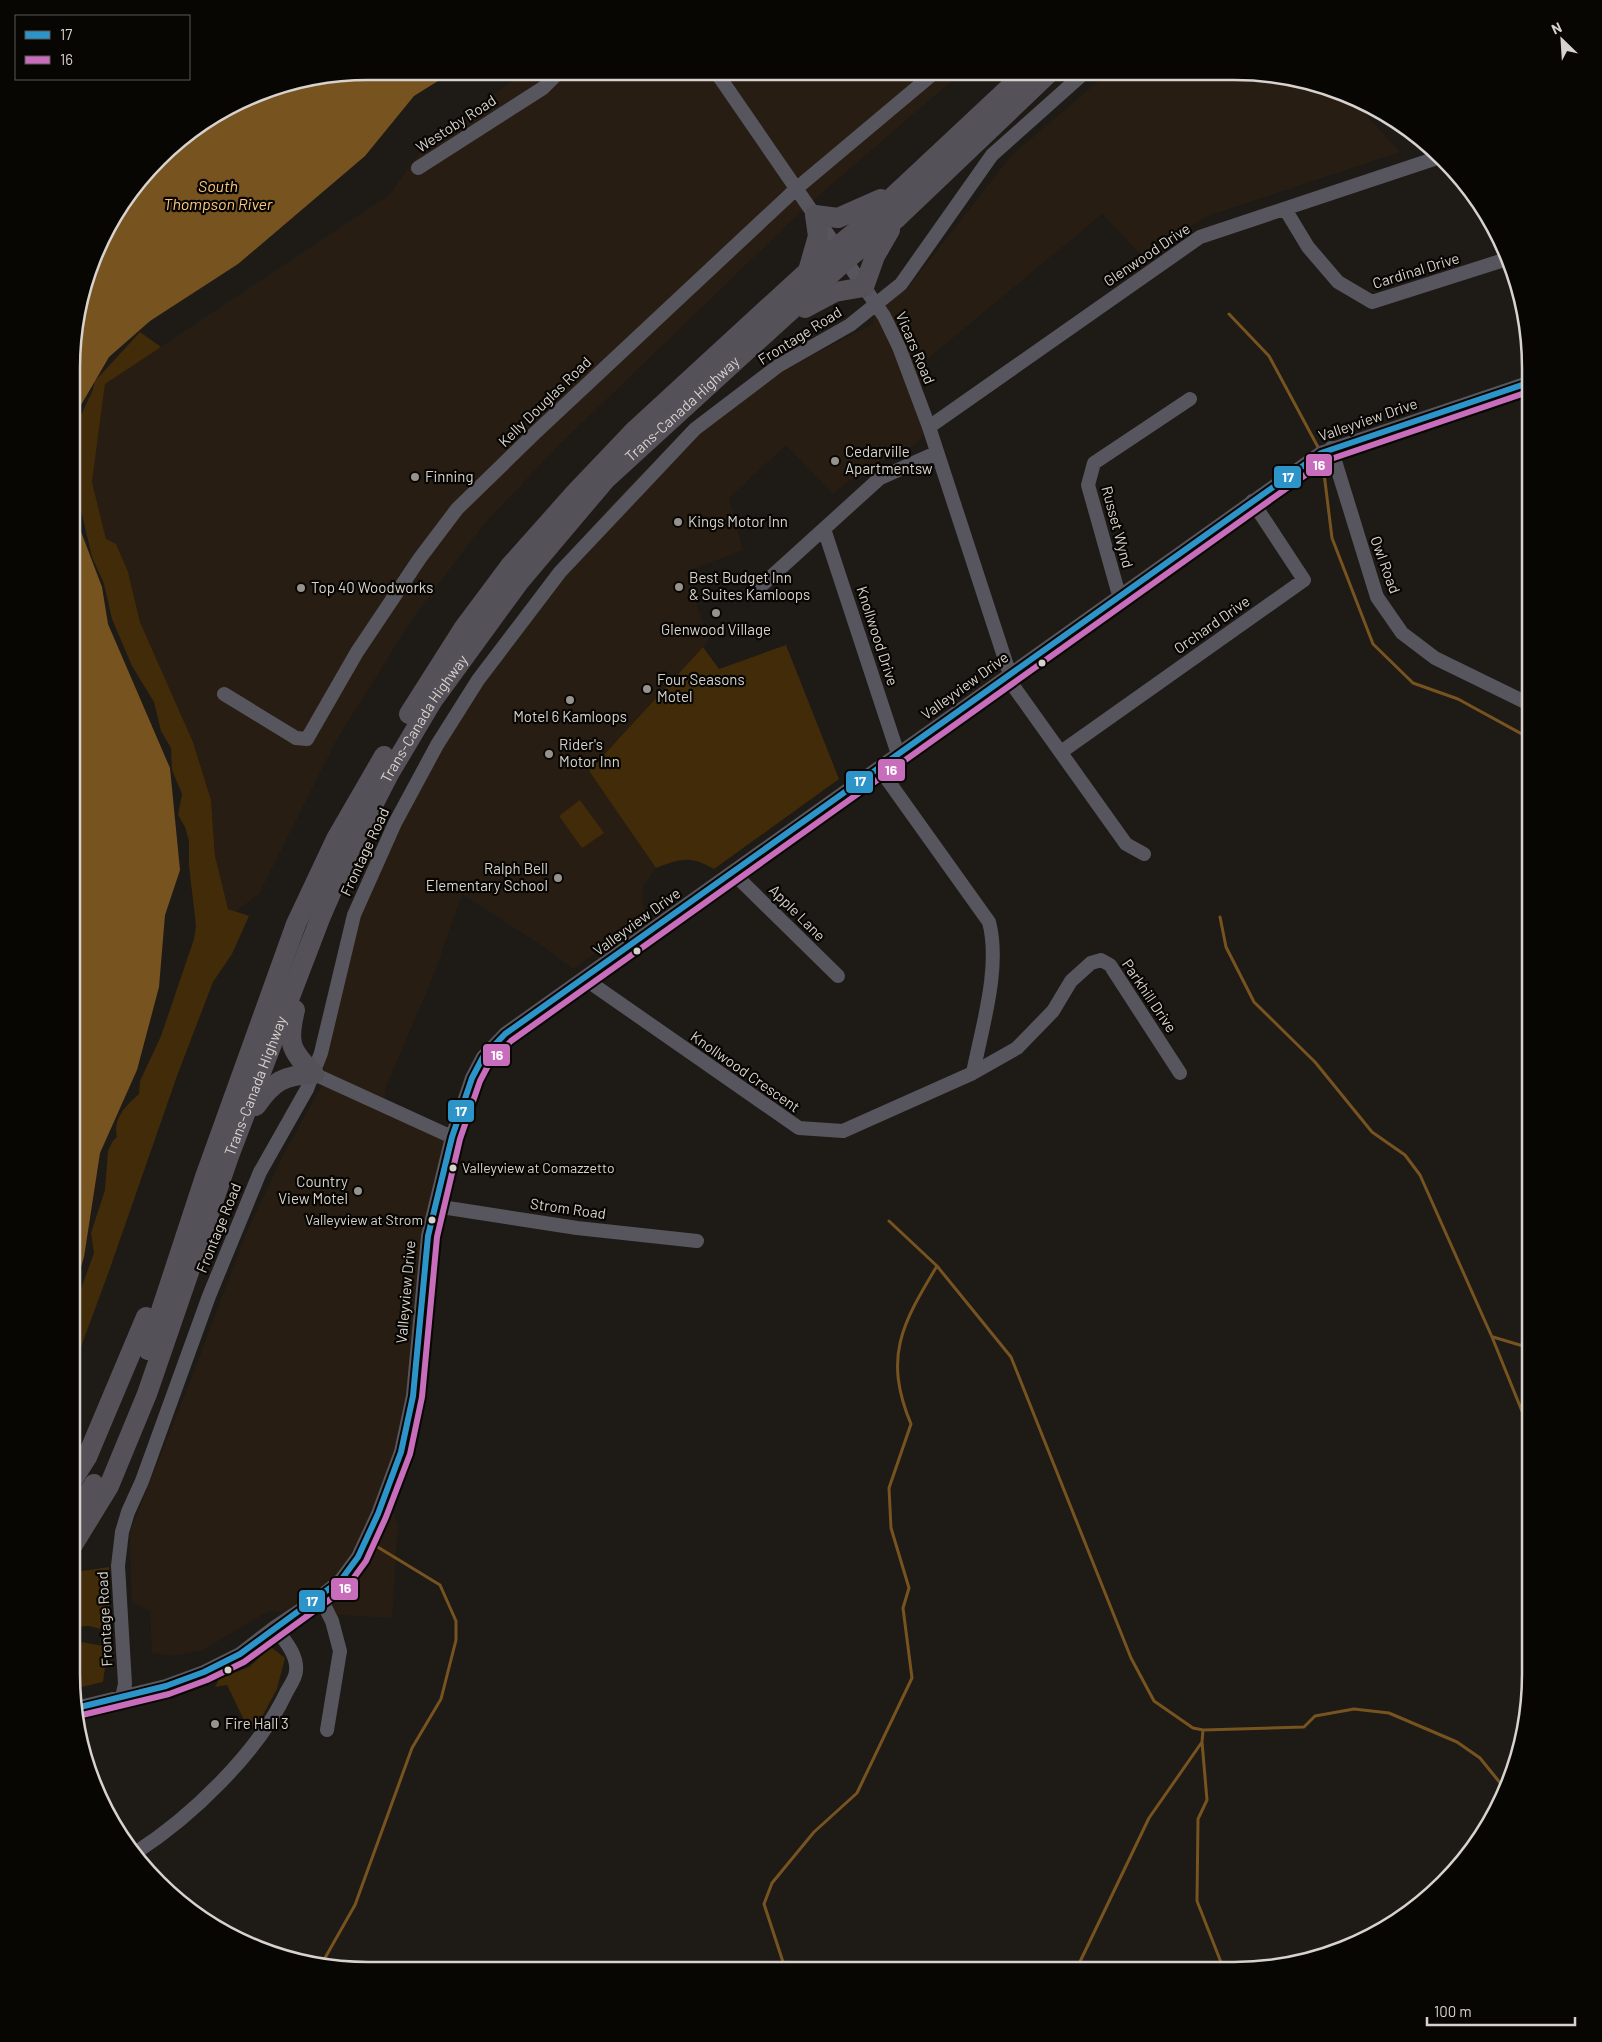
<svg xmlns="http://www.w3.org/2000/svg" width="1602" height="2042" font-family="Barlow,sans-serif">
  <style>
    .built { fill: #281d12 }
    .green { fill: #412b09 }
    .water { fill: #775320 }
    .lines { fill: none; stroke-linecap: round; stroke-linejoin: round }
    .stream { stroke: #775320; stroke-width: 3 }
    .minor { stroke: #57555d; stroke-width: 14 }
    .highway { stroke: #555159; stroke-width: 20 }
    .bus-1-casing { stroke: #080603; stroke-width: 10 }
    .bus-2-casing { stroke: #080603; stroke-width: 10 }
    .bus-1 { stroke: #2d94ca; stroke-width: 6 }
    .bus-2 { stroke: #c86cbc; stroke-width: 6 }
    .poi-dot { fill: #96928d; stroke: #080603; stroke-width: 2 }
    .bus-dot { fill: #d7d2cd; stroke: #080603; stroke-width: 2 }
    .labels { text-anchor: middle; stroke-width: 4.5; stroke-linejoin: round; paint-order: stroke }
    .bus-label { font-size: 14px; fill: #d7d2cd; stroke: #080603; text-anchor: start }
    .street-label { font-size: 15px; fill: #d7d2cd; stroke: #080603 }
    .poi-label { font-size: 15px; fill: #d7d2cd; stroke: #080603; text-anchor: start }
    .water-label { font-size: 16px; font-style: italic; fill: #fdc57c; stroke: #080603 }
    .rim { fill: none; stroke: #d7d2cd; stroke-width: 2.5 }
    .line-badge { stroke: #080603; stroke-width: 2 }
    .badge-label { font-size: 14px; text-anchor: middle; font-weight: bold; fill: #fff }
  </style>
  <rect width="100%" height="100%" fill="#1e1a16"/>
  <path class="built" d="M524 72 961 73 808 205 558 446 483 525 413 618 336 741 259 894 235 912 228 909 215 856 211 800 193 742 140 622 128 572 106 540 92 482 105 384 390 194 426 144Z
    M1108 73 1273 74 1347 94 1400 152 1207 216 1143 257 1102 214 919 366 929 427 915 445 863 470 833 494 786 445 729 498 743 550 686 572 709 640 589 771 656 868 643 887V904L648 917 573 969 547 949 462 894 434 974 386 1087 383 1107 452 1137 435 1206 419 1340 387 1497 398 1525 392 1618 269 1611 203 1650 173 1656 152 1653 150 1611 132 1603 130 1532 190 1382 245 1236 283 1155 326 1078 321 1053 315 1045 342 936 368 862 449 713 499 640 560 562 628 487 709 409 873 324 876 304 906 290 1011 156Z"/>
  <path class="green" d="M140 332 161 347 105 384 92 482 106 539 116 544 128 572 140 622 193 742 211 800 215 856 228 909 249 916 232 954 213 982 177 1076 108 1274 72 1371V1313L94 1253 91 1233 105 1190 108 1151 112 1142 117 1137C112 1119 127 1104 139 1094L140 1081 161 1036 194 939 196 926 189 866V841L185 827 178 815 182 794 172 770 171 748 161 731 154 702 132 666 112 619 104 584 92 557 74 480V430L92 392 95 381Z
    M786 645 839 779 714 869C689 855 681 859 656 868L589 771 703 647 719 669Z
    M580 800 604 833 582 848 559 816Z
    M109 1567V1631L89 1626 71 1627V1576L75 1572Z
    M82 1642 108 1647 103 1682 73 1689 71 1673 78 1672 77 1659Z
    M271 1647 285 1658 277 1689 256 1728 246 1724 227 1685 215 1687 219 1679 249 1667Z"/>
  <path class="water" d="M368 71H454L414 96 365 156 238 264 150 321 109 357 74 417V329L111 220 173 145 273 87Z
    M74 500 80 529 102 587 108 624 170 768 180 870 165 915 159 987 137 1070 100 1153 84 1257 72 1298Z"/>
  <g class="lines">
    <path class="stream" d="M1229 314 1269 356 1319 449
      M1322 457 1332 538 1373 644 1413 683 1458 699 1531 739
      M1220 917 1226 947 1254 1002 1315 1062 1372 1132 1405 1155 1420 1175 1492 1337 1530 1431
      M889 1221 937 1266 1011 1357 1131 1658 1154 1701 1193 1728 1203 1730 1304 1727 1315 1716 1354 1709 1389 1713 1457 1742 1480 1758 1505 1789
      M1493 1337 1530 1348
      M1203 1730 1202 1742 1207 1800 1198 1819 1197 1901 1224 1970
      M321 1965 355 1905 412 1748 441 1699 456 1640V1621L440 1585 376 1546
      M782 1970 783 1962 764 1904 772 1883 814 1832 857 1793 912 1678 903 1608 909 1588 891 1528 889 1488 911 1424C883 1357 902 1324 937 1266
      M1076 1970 1149 1818 1202 1742"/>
    <path class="minor" d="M716 72 884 316 899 347 929 427 1014 687 1126 844 1144 854
      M418 168 543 88 559 72
      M1285 209 1308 247 1338 282 1372 302 1507 259
      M929 427 1200 237 1440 157
      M1331 448 1377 597 1402 633 1435 658 1531 705
      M824 529 898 754
      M762 585 880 478 936 453
      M1119 595 1088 485 1094 463 1190 399
      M224 694 296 738 307 739 357 652 420 558 457 509 535 433 797 188 934 73
      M1061 752 1304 580 1252 501
      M733 873 838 976
      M585 979 799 1128 843 1131 973 1073C982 1027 1001 967 989 922L879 768
      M973 1073 1017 1048 1053 1011 1071 981 1091 963 1101 960 1110 965 1180 1073
      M314 1074 452 1137
      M435 1206 577 1228 697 1241
      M320 1597 332 1621 340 1651 327 1730
      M122 1697 125 1684 118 1566 122 1532 128 1512 142 1481 209 1296 260 1172 307 1089 321 1053 354 915 395 823 437 745 478 680 560 572 695 429 778 366 850 325 901 284 992 155 1084 73
      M76 1708 166 1686 204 1672 240 1654 275 1627 320 1597 341 1580 358 1557 378 1514 401 1452 413 1396 428 1236 452 1137 472 1078 483 1057 505 1034 1321 453 1531 382
      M135 1853C191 1817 259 1752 287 1691 290 1686 296 1677 296 1671 298 1654 283 1639 275 1627"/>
    <g class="highway">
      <path d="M808 271 818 236 815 215 838 218 881 199"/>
      <path d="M805 308 835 292 864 287 875 256 890 230"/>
      <path d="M409 714 463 629 510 566 575 493 636 429 808 271 855 232 1025 73"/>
      <path d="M295 1010C287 1043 290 1050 314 1074"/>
      <path d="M256 1106C273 1081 284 1075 314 1074"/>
      <path d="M148 1350 205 1177 296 924 336 839 384 756"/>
      <path d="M72 1481 87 1457 146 1317"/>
      <path d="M72 1520 94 1484"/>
      <path id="s1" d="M71 1548 109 1486 147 1394 229 1156 321 916 348 854 389 774 433 700 519 582 606 479 846 260 896 219 1049 73"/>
    </g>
    <defs>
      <path id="bus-1" d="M76 1708 166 1686 204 1672 240 1654 341 1580 358 1557 378 1514 401 1452 413 1396 428 1236 452 1137 472 1078 483 1057 505 1034 1321 453 1531 382"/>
      <path id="bus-2" d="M78 1716 169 1694 207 1680 244 1662 347 1587 366 1561 386 1517 410 1454 422 1397 437 1237 460 1139 480 1081 490 1062 511 1041 1325 461 1531 391"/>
    </defs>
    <use href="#bus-1" class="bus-1-casing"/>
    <use href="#bus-2" class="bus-2-casing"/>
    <use href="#bus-1" class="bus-1"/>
    <use href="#bus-2" class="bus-2"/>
  </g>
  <g class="poi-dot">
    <circle cx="835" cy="461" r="5"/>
    <circle cx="415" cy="477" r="5"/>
    <circle cx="678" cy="522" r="5"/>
    <circle cx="679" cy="587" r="5"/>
    <circle cx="301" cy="588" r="5"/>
    <circle cx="716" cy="613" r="5"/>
    <circle cx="647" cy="689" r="5"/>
    <circle cx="570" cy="700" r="5"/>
    <circle cx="549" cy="754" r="5"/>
    <circle cx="558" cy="878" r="5"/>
    <circle cx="358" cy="1191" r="5"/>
    <circle cx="215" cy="1724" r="5"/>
  </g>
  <g class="bus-dot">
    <circle cx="1042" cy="663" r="4.5"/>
    <circle cx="637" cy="951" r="4.5"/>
    <circle cx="453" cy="1168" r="4.5"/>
    <circle cx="432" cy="1220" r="4.5"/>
    <circle cx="228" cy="1670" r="4.5"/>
  </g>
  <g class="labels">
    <g class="bus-label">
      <text x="462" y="1173">Valleyview at Comazzetto</text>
      <text x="423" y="1225" text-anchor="end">Valleyview at Strom</text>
    </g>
    <g class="street-label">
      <text transform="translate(456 124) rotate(-33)" y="5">Westoby Road</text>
      <text transform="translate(1147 255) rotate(-34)" y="5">Glenwood Drive</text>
      <text transform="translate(1416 271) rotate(-17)" y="5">Cardinal Drive</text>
      <text transform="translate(800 336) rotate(-32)" y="5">Frontage Road</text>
      <text transform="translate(915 348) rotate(67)" y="5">Vicars Road</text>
      <text transform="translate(545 402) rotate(-44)" y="5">Kelly Douglas Road</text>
      <text dy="5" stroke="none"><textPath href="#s1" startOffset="1309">Trans-Canada Highway</textPath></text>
      <text transform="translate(1368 420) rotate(-19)" y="5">Valleyview Drive</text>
      <text transform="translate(1117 527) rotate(75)" y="5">Russet Wynd</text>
      <text transform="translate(1385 565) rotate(70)" y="5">Owl Road</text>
      <text transform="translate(1212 625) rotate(-35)" y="5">Orchard Drive</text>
      <text transform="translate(877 636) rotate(72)" y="5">Knollwood Drive</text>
      <text transform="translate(965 686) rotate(-36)" y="5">Valleyview Drive</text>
      <text dy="5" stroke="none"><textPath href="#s1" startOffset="904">Trans-Canada Highway</textPath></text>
      <text transform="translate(365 852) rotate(-65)" y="5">Frontage Road</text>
      <text transform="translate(797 913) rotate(45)" y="5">Apple Lane</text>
      <text transform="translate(637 922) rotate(-36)" y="5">Valleyview Drive</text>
      <text transform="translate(1149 996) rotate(56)" y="5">Parkhill Drive</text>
      <text transform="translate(745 1072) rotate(35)" y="5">Knollwood Crescent</text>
      <text dy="5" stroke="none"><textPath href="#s1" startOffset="499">Trans-Canada Highway</textPath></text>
      <text transform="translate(568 1209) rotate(8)" y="5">Strom Road</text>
      <text transform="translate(219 1228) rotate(-68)" y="5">Frontage Road</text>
      <text transform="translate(406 1292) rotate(-85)" y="5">Valleyview Drive</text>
      <text transform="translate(105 1619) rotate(-93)" y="5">Frontage Road</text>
    </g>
    <g class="poi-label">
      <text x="845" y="457">Cedarville<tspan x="845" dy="17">Apartmentsw</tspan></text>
      <text x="425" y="482">Finning</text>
      <text x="688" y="527">Kings Motor Inn</text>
      <text x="689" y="583">Best Budget Inn<tspan x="689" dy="17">&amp; Suites Kamloops</tspan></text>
      <text x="311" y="593">Top 40 Woodworks</text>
      <text x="716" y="635" text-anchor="middle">Glenwood Village</text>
      <text x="657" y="685">Four Seasons<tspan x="657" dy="17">Motel</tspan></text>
      <text x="570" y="722" text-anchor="middle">Motel 6 Kamloops</text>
      <text x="559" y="750">Rider's<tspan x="559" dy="17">Motor Inn</tspan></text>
      <text x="548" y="874" text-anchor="end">Ralph Bell<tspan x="548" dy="17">Elementary School</tspan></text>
      <text x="348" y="1187" text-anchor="end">Country<tspan x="348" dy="17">View Motel</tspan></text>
      <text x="225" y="1729">Fire Hall 3</text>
    </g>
    <g class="water-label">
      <text x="218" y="192">South<tspan x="218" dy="18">Thompson River</tspan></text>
    </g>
  </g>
  <path d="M0 0H1602V2042H0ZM368 80H1234A288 288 0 0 1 1522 368V1674A288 288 0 0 1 1234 1962H368A288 288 0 0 1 80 1674V368A288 288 0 0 1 368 80Z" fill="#080603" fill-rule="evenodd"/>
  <path class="rim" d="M368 80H1234A288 288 0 0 1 1522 368V1674A288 288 0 0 1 1234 1962H368A288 288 0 0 1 80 1674V368A288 288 0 0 1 368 80Z"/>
  <g class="line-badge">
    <rect x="1305" y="453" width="28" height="24" rx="5" fill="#c86cbc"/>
    <rect x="1273" y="465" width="29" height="24" rx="5" fill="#2d94ca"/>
    <rect x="877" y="758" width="29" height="24" rx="5" fill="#c86cbc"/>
    <rect x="845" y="770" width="29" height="24" rx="5" fill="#2d94ca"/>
    <rect x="482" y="1043" width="29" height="24" rx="5" fill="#c86cbc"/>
    <rect x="447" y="1099" width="28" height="24" rx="5" fill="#2d94ca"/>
    <rect x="330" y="1577" width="29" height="24" rx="5" fill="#c86cbc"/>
    <rect x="298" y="1589" width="28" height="24" rx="5" fill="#2d94ca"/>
  </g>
  <g class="badge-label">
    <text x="1319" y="470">16</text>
    <text x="1288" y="482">17</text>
    <text x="891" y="775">16</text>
    <text x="860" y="786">17</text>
    <text x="497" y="1060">16</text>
    <text x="461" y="1116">17</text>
    <text x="345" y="1593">16</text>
    <text x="312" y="1606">17</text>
  </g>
  <rect x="15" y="15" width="175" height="65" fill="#080603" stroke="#5b5854"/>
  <rect x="25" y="31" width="25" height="8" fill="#2d94ca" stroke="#5b5854"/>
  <text x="60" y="40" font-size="15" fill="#d7d2cd">17</text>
  <rect x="25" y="56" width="25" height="8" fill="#c86cbc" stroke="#5b5854"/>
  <text x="60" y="65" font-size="15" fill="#d7d2cd">16</text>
  <g transform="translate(1562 40) rotate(335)" stroke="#080603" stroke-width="4" paint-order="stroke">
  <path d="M0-4L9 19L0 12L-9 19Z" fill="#d7d2cd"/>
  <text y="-8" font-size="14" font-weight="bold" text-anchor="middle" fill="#d7d2cd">N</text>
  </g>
  <path d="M1427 2017v8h148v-8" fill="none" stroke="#d7d2cd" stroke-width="2.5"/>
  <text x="1434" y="2017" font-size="15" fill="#d7d2cd" stroke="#080603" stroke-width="4" paint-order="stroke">100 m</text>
</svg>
